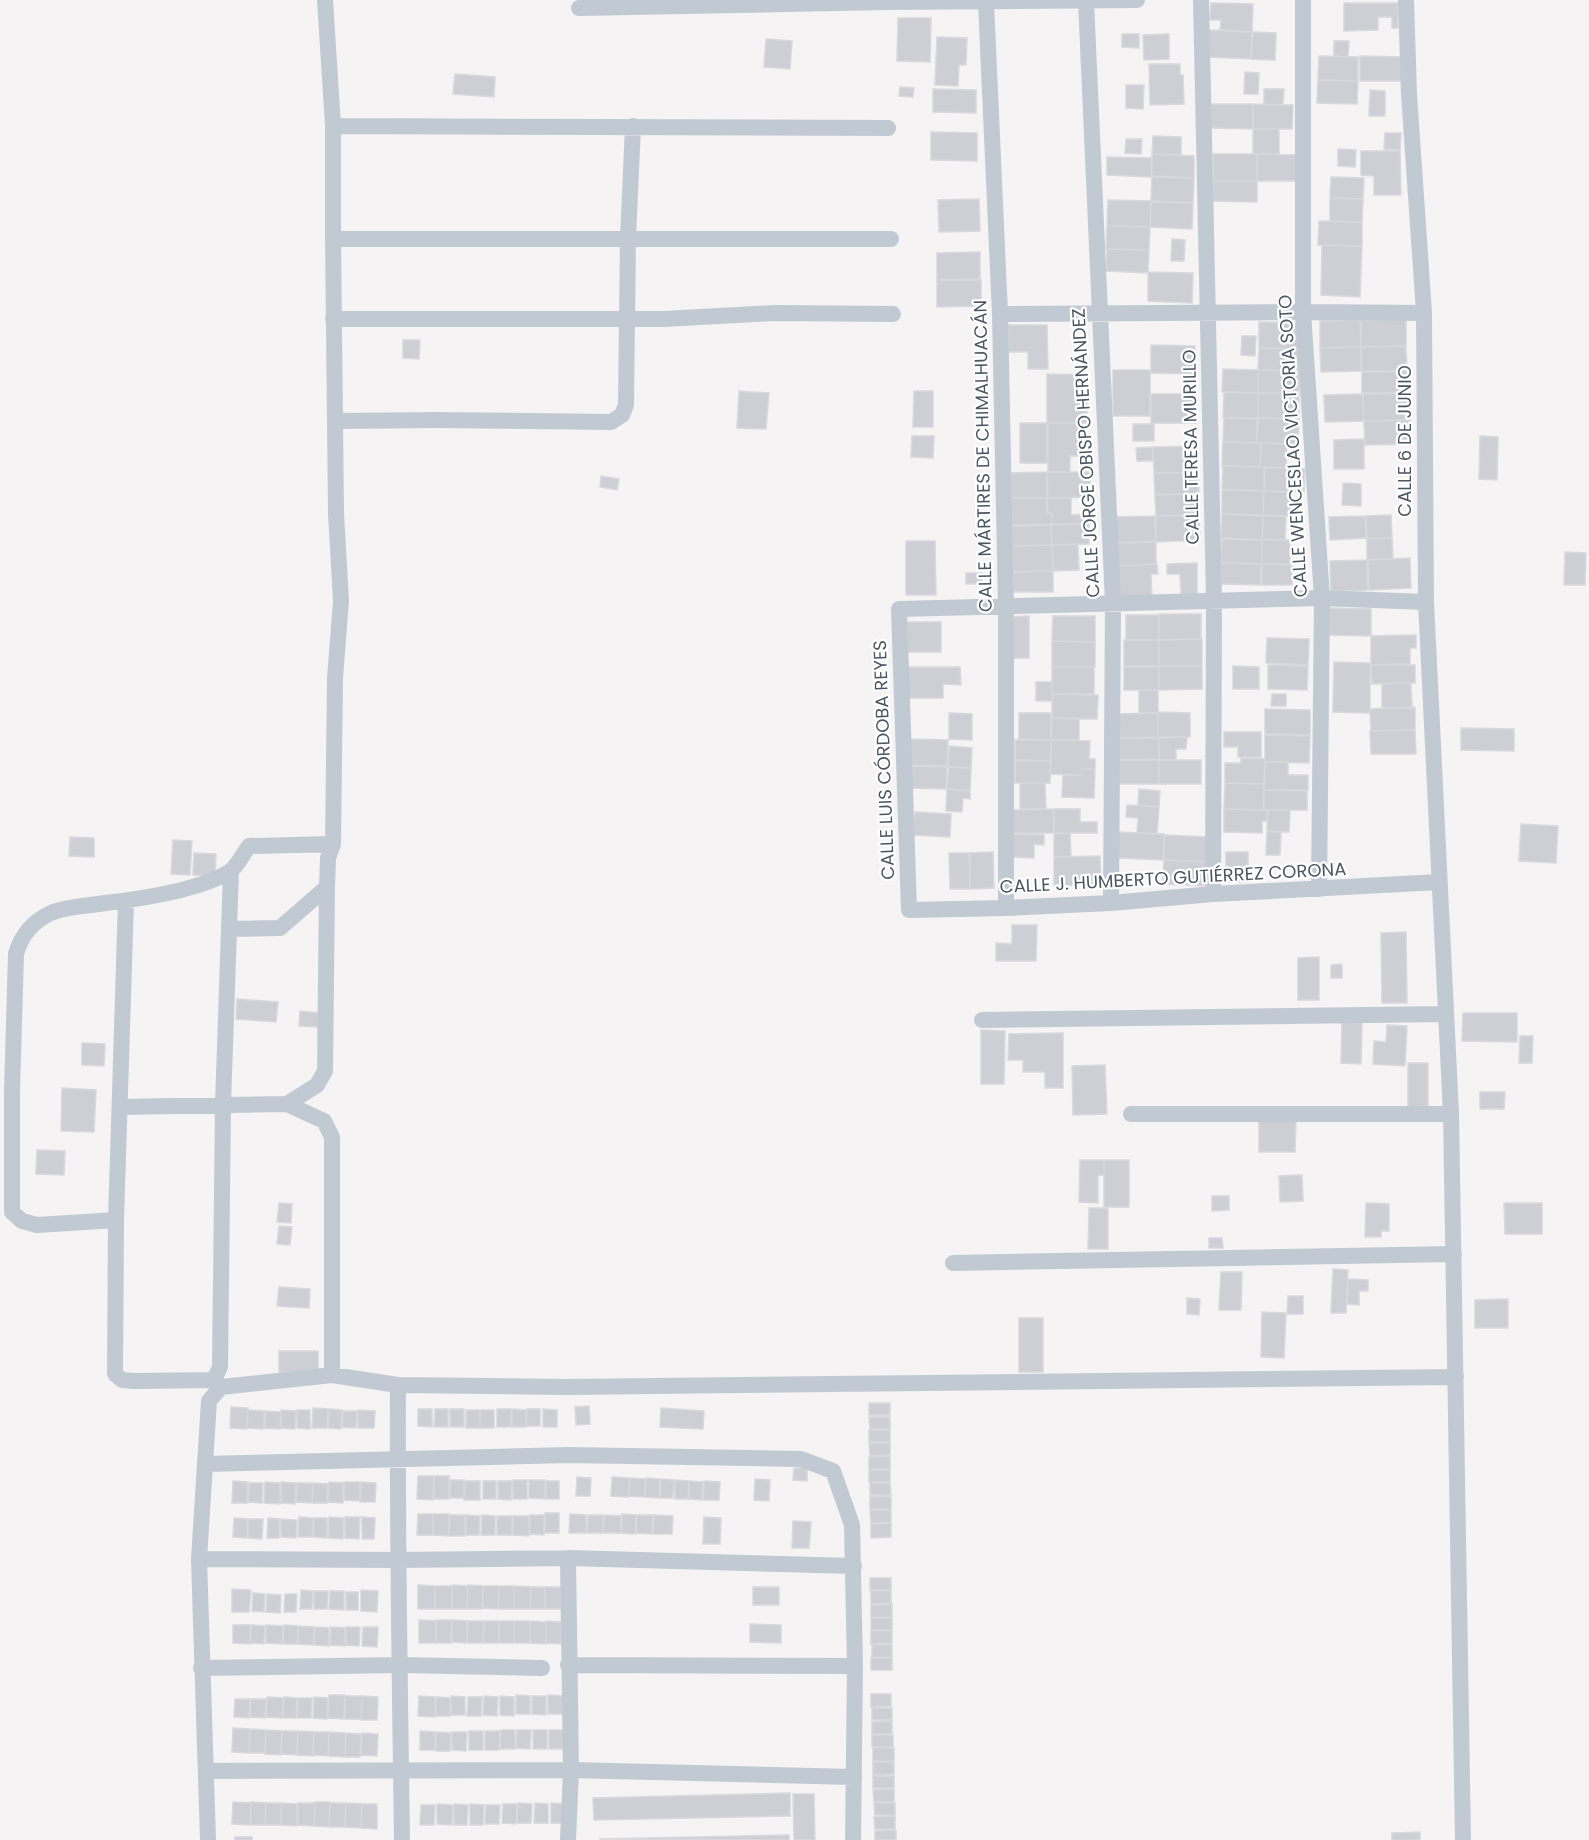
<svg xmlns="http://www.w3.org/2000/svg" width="1589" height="1840" font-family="Poppins,sans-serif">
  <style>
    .building { fill: #cdcfd5; stroke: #d7d9de; stroke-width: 1.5 }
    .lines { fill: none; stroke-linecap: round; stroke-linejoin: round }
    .street { stroke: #c1cad2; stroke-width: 16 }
    .labels { text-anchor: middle; stroke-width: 4.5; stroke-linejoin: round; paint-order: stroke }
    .street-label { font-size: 18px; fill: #4a5661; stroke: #fff }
  </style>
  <rect width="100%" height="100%" fill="#f5f3f3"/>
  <path class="building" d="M1211 3 1253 4 1252 32 1220 30 1221 20H1210Z
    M1344 3H1398V28H1392V17H1378V30L1344 31Z
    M898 18H931L930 62 897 61Z
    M1208 30 1252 32 1251 59 1207 57Z
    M1253 32 1276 33 1275 60 1251 59Z
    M1122 34H1139V48L1122 47Z
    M1169 34V59L1144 60 1143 35Z
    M937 37 967 38 966 65H959L958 86 935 85Z
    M766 39 792 41 790 69 764 67Z
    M1334 41H1349L1348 57 1334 56Z
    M1319 56 1358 57V81L1318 80Z
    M1360 56 1402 57V81H1360Z
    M1149 64H1180V75H1183L1184 104 1150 105Z
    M1245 72 1259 73 1258 94H1244Z
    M455 74 495 77 494 97 453 94Z
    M1318 80 1358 81 1357 104 1317 103Z
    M1126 85H1144L1143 109 1126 108Z
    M900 87 914 88 913 97 899 96Z
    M933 89 976 90V113L933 112Z
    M1264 89H1284L1283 105H1264Z
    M1370 90 1385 91V116H1369Z
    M1211 104H1253V129L1211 128Z
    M1253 104 1293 105 1292 129H1253Z
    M1253 129H1279V154H1253Z
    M931 132 977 133V161L931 160Z
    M1385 133H1401L1400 150 1384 149Z
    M1153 136 1181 137V155L1152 154Z
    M1126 139H1142L1141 154 1125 153Z
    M1338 149 1356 150 1355 167 1338 166Z
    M1361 151H1400L1401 195H1374V176L1361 175Z
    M1152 154 1194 156V178L1152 176Z
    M1213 154H1257V181H1213Z
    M1257 154 1297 155 1296 181H1257Z
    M1107 157 1152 158 1151 177 1107 175Z
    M1152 177 1194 178 1193 203 1151 201Z
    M1331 177 1364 178 1363 199 1330 198Z
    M1213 181H1257V202L1213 201Z
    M1330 198 1363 199 1362 222 1330 221Z
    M979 199 980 231 939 232 938 200Z
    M1108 200 1151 201 1150 227 1107 226Z
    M1151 202 1193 203 1192 229 1150 227Z
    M1319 221 1362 222V246L1318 245Z
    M1107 226 1150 227 1149 250 1106 249Z
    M1172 239 1185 240 1184 261H1171Z
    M1322 245 1362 246 1360 297 1321 295Z
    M1107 249 1149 250 1148 273 1106 271Z
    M980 252V279L937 280V253Z
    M1148 272 1193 273 1192 303 1148 301Z
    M937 280H981V306L937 307Z
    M1360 320 1361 347 1320 348V321Z
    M1361 320H1406V346L1361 347Z
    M1259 322 1300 323V349L1259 348Z
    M1008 325H1047L1048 369H1028V352H1008Z
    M1242 336H1256L1255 356 1241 355Z
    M403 340H420L419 359 403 358Z
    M1151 345 1195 346V374L1151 373Z
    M1406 346 1407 371H1362L1361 347Z
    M1361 347V371L1321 372 1320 348Z
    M1259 348 1300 349 1299 371 1258 370Z
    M1223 369 1258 370V393L1222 392Z
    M1113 370H1150V416H1113Z
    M1258 370 1300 371 1299 393H1258Z
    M1407 371 1408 392 1362 393V372Z
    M1047 374 1087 375V423H1047Z
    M739 391 769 393 766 429 737 428Z
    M914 391H933V427H913Z
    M1224 392 1258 393V418H1223Z
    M1258 393H1299V419L1258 418Z
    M1410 393V420L1364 421 1363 394Z
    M1151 394H1196V423H1151Z
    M1363 394 1364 421 1325 422 1324 395Z
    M1224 418 1257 419V443L1223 442Z
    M1258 418 1299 419 1298 444 1257 443Z
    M1410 420V444L1365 445 1364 421Z
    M1020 423H1047V463H1020Z
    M1048 423H1083V456H1070V472H1048Z
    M1133 424H1154V441H1133Z
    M912 436H934L933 458 911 457Z
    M1480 436 1498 437 1497 480 1479 479Z
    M1364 439V469H1334V440Z
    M1223 442 1261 443 1260 467 1222 466Z
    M1261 443 1287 444 1286 468 1260 467Z
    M1197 446 1198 472 1154 473 1153 447Z
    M1153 447V461H1137L1136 448Z
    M1223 466 1264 467V491L1222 489Z
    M1265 467 1305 469 1304 492 1264 491Z
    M1047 472H1090V497L1048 498Z
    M1047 472V498H1011V473Z
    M1198 472 1199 493 1155 495 1154 473Z
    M601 476 619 479 617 490 600 487Z
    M1343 483 1361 484V506L1342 505Z
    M1222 490 1264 491 1263 515 1222 514Z
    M1264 491 1292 492 1291 516 1263 515Z
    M1198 494 1199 515 1156 516 1155 495Z
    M1011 498H1047V513L1052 514V524L1012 525Z
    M1047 498H1071V515L1089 514V524H1052V513H1048Z
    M1222 514 1263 516 1262 540 1221 538Z
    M1199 515 1200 540 1156 542V516Z
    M1391 515 1392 538 1367 539 1366 516Z
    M1155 516 1156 541 1115 543 1114 517Z
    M1263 516H1286L1285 540 1262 539Z
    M1365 516 1366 538 1330 540 1329 517Z
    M1089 524V544L1052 545 1051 525Z
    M1051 525 1052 545 1012 546V526Z
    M1392 538 1393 559 1367 560V539Z
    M1222 539 1262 540V564L1221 563Z
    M1262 540H1290V564H1262Z
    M906 541H935L936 595H906Z
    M1156 542V564L1116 566 1115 543Z
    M1052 545 1053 571 1013 572 1012 546Z
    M1052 545H1078L1079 570 1053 571Z
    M1565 552 1586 553 1585 585H1564Z
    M1410 558 1411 588 1369 590 1368 560Z
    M1367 560 1368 590 1331 591 1330 561Z
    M1197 563V595L1181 596 1180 574H1167V564Z
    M1221 563 1261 564V585L1221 584Z
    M1157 564 1158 574H1151L1152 597 1117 599 1116 566Z
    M1262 564 1292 565V585H1262Z
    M1053 571V592H1013V572Z
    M966 573H982V584H966Z
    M1329 608 1371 609V636L1329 635Z
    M1159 614H1201V639L1159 640Z
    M1126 615H1159V640H1126Z
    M1029 616V658H1013V617Z
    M1053 616H1095V642L1052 641Z
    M907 622H941V652H907Z
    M1416 635V648H1410V664L1371 665V636Z
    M1267 638 1309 639 1308 665 1266 663Z
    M1202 639V666H1159V640Z
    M1124 640H1159V666H1124Z
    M1052 641 1095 642V667H1052Z
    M1334 662 1370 663V713L1333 712Z
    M1268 665 1308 666 1307 690 1268 689Z
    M1371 665H1415V683L1372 684Z
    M1159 666H1202V689L1159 690Z
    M1233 666 1259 667V689H1233Z
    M906 667H960L961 685 943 684V698H906Z
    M1052 667H1094V694H1052Z
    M1124 667H1159V690H1124Z
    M1036 682H1052V701H1036Z
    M1411 683 1412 708H1382V684Z
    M1139 690H1158V713H1139Z
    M1052 694 1098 695 1097 719 1052 718Z
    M1272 694H1286V706H1271Z
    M1415 707V730L1371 731 1370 709Z
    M1265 709 1310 710V735L1265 734Z
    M1158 712 1190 713V737H1158Z
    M949 713 972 714V740L949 739Z
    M1019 713H1051V740L1019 739Z
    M1158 713V737L1118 738V714Z
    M1052 718 1079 719V740H1051Z
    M1461 728 1514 729V751L1461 750Z
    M1415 730 1416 754H1371L1370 731Z
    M1224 732H1261V757H1238V747H1224Z
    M1265 735 1310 736 1309 763 1265 762Z
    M1187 737 1186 749H1176V760H1159V738Z
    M1118 738H1159V759L1118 760Z
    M911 739 948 740 947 766 910 765Z
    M1015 740H1051V761L1015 760Z
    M1051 740 1090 741 1089 759H1095V769H1082V775L1050 774Z
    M949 746 972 748 971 768 948 767Z
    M1241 758 1265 759 1264 784 1225 783V763H1241Z
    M1119 760H1159V784H1119Z
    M1159 760H1201V784H1159Z
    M1015 761H1051L1050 783H1015Z
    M1265 762H1288V775H1308V790H1264Z
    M911 766 947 767 946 789 910 788Z
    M949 767 971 768 970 791 947 789Z
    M1082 769H1095L1094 798 1062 797 1063 775H1082Z
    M1020 783H1045L1046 809H1020Z
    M1225 783 1264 784 1263 810 1224 809Z
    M947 789 970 791V799L963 798 962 812 946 811Z
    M1139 789 1160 791 1159 807 1138 805Z
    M1264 790 1307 791V810H1264Z
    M1127 805 1159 807 1157 834 1137 833 1138 818 1126 817Z
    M1053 809 1054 833H1013L1012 810Z
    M1054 809H1080V822H1097V833H1054Z
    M1224 809 1268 810 1267 821H1262V833L1224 832Z
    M1268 810H1290L1289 832 1267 831Z
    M915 812 951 814 950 837 913 835Z
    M1521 824 1558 826 1556 863 1519 861Z
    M1267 831 1281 832 1280 855H1266Z
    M1118 832 1164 834 1163 860 1117 858Z
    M1070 833 1071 856 1054 857V834Z
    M1013 834 1044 835V845L1034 844V858L1012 857Z
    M1165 835 1208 837 1207 862 1164 860Z
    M70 837 94 838V857L69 856Z
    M173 840 192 841 190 875 171 874Z
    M993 852 994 888 970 889V853Z
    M1226 852H1248V882H1226Z
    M194 853 216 854 215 876 193 875Z
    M949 853H969L970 889H950Z
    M1100 856 1101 885 1054 886V857Z
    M1164 860 1207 862 1206 886 1162 884Z
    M1012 925H1037L1036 961H996V943L1012 944Z
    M1406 932 1407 1003H1382L1381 933Z
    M1319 957V1000H1298V958Z
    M1342 964V978H1331V965Z
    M237 999 278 1002 276 1022 236 1019Z
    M300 1011 319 1013 318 1027 299 1026Z
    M1463 1013H1517V1042L1462 1041Z
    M1342 1022H1362L1361 1064 1341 1063Z
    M1387 1025 1407 1026 1405 1066 1373 1064 1374 1041 1386 1042Z
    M981 1030 1005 1031 1004 1084H981Z
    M1063 1033V1088H1045V1072H1023V1060H1008L1009 1034Z
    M1520 1036H1533L1532 1063H1519Z
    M82 1043 105 1044 104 1066 82 1065Z
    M1408 1063H1428V1106L1408 1107Z
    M1105 1065 1107 1114 1073 1115 1072 1066Z
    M62 1088 96 1090 94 1132 61 1131Z
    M1480 1092H1505L1504 1109H1480Z
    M1259 1121H1296L1295 1152H1259Z
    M37 1150 65 1151 64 1175 36 1174Z
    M1080 1160H1104V1175H1098V1203L1079 1202Z
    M1104 1160H1129V1207H1104Z
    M1302 1175 1303 1201 1280 1202 1279 1176Z
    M1212 1196H1229V1210L1212 1211Z
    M279 1203 292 1204 291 1223 277 1222Z
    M1366 1203 1389 1204V1231H1381V1237H1365Z
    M1504 1203H1542V1234H1505Z
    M1089 1208H1108V1249H1088Z
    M279 1226 292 1227 290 1245 277 1244Z
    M1209 1238H1222L1223 1248H1209Z
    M1333 1269 1348 1270 1346 1313H1331Z
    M1221 1272H1242L1241 1310H1219Z
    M1348 1279 1368 1280V1291H1359V1305L1347 1304Z
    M279 1287 310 1289 309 1308 277 1306Z
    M1288 1296H1303V1314H1287Z
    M1187 1298 1200 1299 1199 1315 1187 1314Z
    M1508 1299V1328H1475V1300Z
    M1262 1312 1286 1313 1284 1358 1261 1357Z
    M1019 1318H1043V1372H1019Z
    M279 1351H318V1372H279Z
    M869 1403H890V1415H869Z
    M589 1406 590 1424 576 1425 575 1407Z
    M231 1407 248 1408 247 1429 230 1428Z
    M313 1408 328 1409 327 1428H312Z
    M661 1408 704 1411 703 1429 660 1427Z
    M329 1409 342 1410 341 1429 328 1428Z
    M418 1409H432V1427L418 1426Z
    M435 1409H448V1427H434Z
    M450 1409H464V1427H450Z
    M497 1409H511V1427H497Z
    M512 1409 526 1410V1427H512Z
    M527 1409H540V1426H526Z
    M543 1409 557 1410V1427H543Z
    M248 1410 264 1411V1429L247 1428Z
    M281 1410 296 1411 295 1429 281 1428Z
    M297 1410H310V1429L297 1428Z
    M358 1410 375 1411 374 1428H358Z
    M466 1410H480V1428H466Z
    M480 1410H494V1428H480Z
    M265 1411 281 1412 280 1429 265 1428Z
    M343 1411H357L356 1428 342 1427Z
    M869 1417H890V1429H870Z
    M869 1430H890V1442H869Z
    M869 1443H890V1455L870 1456Z
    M890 1456V1469H869V1457Z
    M794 1468H807V1481L793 1480Z
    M869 1470H890V1482H869Z
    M418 1476H434L433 1500 417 1499Z
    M434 1476H449V1499H434Z
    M577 1477 591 1478 590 1496H576Z
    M612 1477 629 1478V1497L611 1496Z
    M630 1478 645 1479V1497L629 1496Z
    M646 1478 660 1479 659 1498 645 1497Z
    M661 1479 674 1480 673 1498H660Z
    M755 1479 770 1480 769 1501 754 1500Z
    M450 1480H464V1498H450Z
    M513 1480H527V1499H513Z
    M529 1480H545V1499L529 1498Z
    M675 1480 689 1481 688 1499H675Z
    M233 1481 248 1482 247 1503H232Z
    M465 1481H480V1500H464Z
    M483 1481H496V1499H483Z
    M498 1481H512L511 1500 498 1499Z
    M546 1481H559V1499H546Z
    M689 1481 703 1482 702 1500 689 1499Z
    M704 1481 720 1482 719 1500H703Z
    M265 1482 280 1483V1504L264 1503Z
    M281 1482 296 1483 295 1504 281 1503Z
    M329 1482 343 1483V1503L328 1502Z
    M344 1482H360V1501L344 1500Z
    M361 1482 376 1483 375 1502H360Z
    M249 1483H263L262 1503 248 1502Z
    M297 1483H313L312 1503 296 1502Z
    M313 1483 328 1484 327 1503H312Z
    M870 1483H890L891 1495H870Z
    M891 1496V1509H870V1497Z
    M870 1510H891V1522L871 1523Z
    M545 1513H559V1533H545Z
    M418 1514H433V1535H417Z
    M433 1514H449V1536L433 1535Z
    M570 1514 586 1515V1533H569Z
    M622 1514 636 1515 635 1534 622 1533Z
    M450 1515H465V1536H449Z
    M466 1515 480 1516 479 1535H466Z
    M482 1515 495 1516V1535H481Z
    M530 1515H544V1535L530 1534Z
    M588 1515H603V1533H587Z
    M604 1515 621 1516V1533H603Z
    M637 1515H653L652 1534 636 1533Z
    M654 1515 673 1516 672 1534H653Z
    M497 1516H512V1535H497Z
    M513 1516H529V1536L513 1535Z
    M299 1517 313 1518 312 1537H298Z
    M329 1517 344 1518 343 1539 328 1538Z
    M345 1517H360L359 1539 345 1538Z
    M362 1517 375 1518 374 1539H362Z
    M704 1517 721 1518 720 1544H703Z
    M234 1518 248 1519 247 1538 233 1537Z
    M268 1518 280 1519 279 1538H267Z
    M314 1518H327V1538L313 1537Z
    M248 1519H263L262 1539 248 1538Z
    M281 1519 297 1520 296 1538 281 1537Z
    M793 1521 811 1522 809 1548H792Z
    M891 1523V1537L871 1538V1524Z
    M870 1578H891V1590H870Z
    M418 1585 435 1586V1609H418Z
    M452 1585 468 1586 467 1609H452Z
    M468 1585 483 1586 482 1609H467Z
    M435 1586H452V1609H435Z
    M483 1586H499L498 1609 483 1608Z
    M499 1586H514V1609H498Z
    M514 1586 531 1587 530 1609H514Z
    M531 1587H545V1609H530Z
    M545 1587H561V1609H545Z
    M753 1587H779V1605H753Z
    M232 1589 251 1590 249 1612H232Z
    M301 1590 313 1591 312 1609H300Z
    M361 1590 378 1591 377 1612 361 1611Z
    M314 1591H328L327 1609H314Z
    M330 1591H344V1610L329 1609Z
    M871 1591H891V1603L871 1604Z
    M346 1592H358V1610H346Z
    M253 1593 265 1594 264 1612 252 1611Z
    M267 1594 281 1595 280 1613 266 1612Z
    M285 1594H297L296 1612H284Z
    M892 1604V1617H871V1605Z
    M871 1618H892V1630H871Z
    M419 1620 436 1621V1643H419Z
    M436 1620H452L451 1643H436Z
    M452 1620 467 1621V1643L452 1642Z
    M468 1621H484L483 1643H467Z
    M484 1621H499V1643H483Z
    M499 1621H514V1643H499Z
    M514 1621H530V1643H514Z
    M530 1621 546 1622V1644L530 1643Z
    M546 1621 561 1622V1644L546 1643Z
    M750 1624 781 1625V1643L750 1642Z
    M233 1625H250V1644L233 1643Z
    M251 1625 265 1626 264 1644 250 1643Z
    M266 1625 283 1626 282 1644 266 1643Z
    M284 1625 298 1626 297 1644H283Z
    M298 1626 314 1627V1645L298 1644Z
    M315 1627 329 1628V1646L314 1645Z
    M331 1627 345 1628V1646L330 1645Z
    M346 1627H360L359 1646 346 1645Z
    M363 1627H378L377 1647 362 1646Z
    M871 1631H892V1643L871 1644Z
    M892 1644V1657H872V1645Z
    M871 1658H892V1670H871Z
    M871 1694H891V1706L871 1707Z
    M329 1695H345L344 1719 328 1718Z
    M516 1695 530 1696V1714H516Z
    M548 1695 563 1696 562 1714H548Z
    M345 1696H362L361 1719H345Z
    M362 1696 378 1697 377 1720H361Z
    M419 1696 435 1697V1717L418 1716Z
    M451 1696 465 1697V1715H451Z
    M484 1696 498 1697 497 1716 483 1715Z
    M500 1696 514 1697V1716L500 1715Z
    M532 1696H546V1715L532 1714Z
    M267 1697 283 1698 282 1718 266 1717Z
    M284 1697 297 1698 296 1718H283Z
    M314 1697 328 1698 327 1719 313 1718Z
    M436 1697 450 1698V1716H436Z
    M468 1697H482L481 1716H467Z
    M298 1698H312L311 1718H297Z
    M235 1699H250L249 1718 234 1717Z
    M251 1699H266L265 1718 250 1717Z
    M872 1708H892V1720H872Z
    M892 1721V1734H872V1722Z
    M233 1728 250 1729 249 1753 232 1752Z
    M250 1729 266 1730 265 1753H249Z
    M266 1730 282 1731 281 1755 265 1754Z
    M501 1730H515V1749H500Z
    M517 1730H531L530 1749 516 1748Z
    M533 1730H547V1749H533Z
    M549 1730H564L563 1749H549Z
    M282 1731H298L297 1755 281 1754Z
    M298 1731 314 1732 313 1756 297 1755Z
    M420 1731 435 1732V1750H420Z
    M469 1731H483V1750H469Z
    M485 1731H500L499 1750H485Z
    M314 1732H329L328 1756 313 1755Z
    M329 1732 346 1733 345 1757 328 1756Z
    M436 1732 451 1733 450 1751H436Z
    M452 1732H467L466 1751 452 1750Z
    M346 1733 361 1734 360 1757H345Z
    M362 1733 378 1734 377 1756 361 1755Z
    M872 1735H893V1747H872Z
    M873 1748H894V1761H873Z
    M873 1762H894V1774L873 1775Z
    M873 1776H894V1788H873Z
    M894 1789V1802H874L873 1790Z
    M790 1793V1816L594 1820 593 1798Z
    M793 1794H814L815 1840H794Z
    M233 1802 251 1803 250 1825 232 1824Z
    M251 1802 266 1803 265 1825H251Z
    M315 1802H330L329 1827 314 1826Z
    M266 1803H281V1825H265Z
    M281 1803 297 1804V1826L281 1825Z
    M298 1803H315L314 1826 298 1825Z
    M330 1803H346L345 1827H329Z
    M346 1803 362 1804 361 1828 345 1827Z
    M518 1803 532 1804 531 1823H517Z
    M535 1803 548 1804V1823H534Z
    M551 1803 565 1804V1823H551Z
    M874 1803H895V1815H875Z
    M362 1804H377V1829L361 1828Z
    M437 1804 453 1805 452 1825 437 1824Z
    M454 1804 468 1805 467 1825H454Z
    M470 1804 484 1805 483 1825H470Z
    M503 1804H517L516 1824 502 1823Z
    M421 1805H435L434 1825H420Z
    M486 1805H500L499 1824H485Z
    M895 1816V1829H875L874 1817Z
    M896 1830V1840H875V1831Z
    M1420 1832V1840H1392V1833Z
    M789 1835V1840L599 1839Z
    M235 1837H252V1840H235Z"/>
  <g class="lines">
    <path class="street" d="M325 0 333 126V239L336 513 341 601 335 678 333 844
      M1201 0 1214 600 1213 894
      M1303 0V312L1322 598 1319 889
      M1406 0 1409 94 1424 313 1426 602 1451 1114 1463 1840
      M1086 1 1113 603 1111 903
      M986 3 1000 314 1006 606V908
      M579 8 886 2 1137 0
      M333 126 888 128
      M333 239H891
      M1000 314 1303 312 1424 313
      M333 319H664L775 313 893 314
      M336 421 436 420 611 422 622 415 626 405 628 238 633 126
      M1426 602 1322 598 899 609 909 910 1006 908 1111 903 1213 894 1439 882
      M126 901 116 1220 115 1374 122 1380 134 1381 214 1380 221 1387
      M230 929 280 928 327 887
      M982 1020 1446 1014
      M120 1107 287 1104 324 1121 332 1137V1375
      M1131 1114H1451
      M116 1220 37 1225 22 1221 12 1212V1091L16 954C21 936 33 921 51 913 67 906 88 906 105 903 140 899 199 890 229 872 237 867 243 854 249 846L333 844 328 858 327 887 325 1071 317 1085 287 1104
      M953 1263 1454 1254
      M214 1380 220 1367 223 1104 231 871
      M398 1385C397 1537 400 1688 402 1840
      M205 1464 568 1455 801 1459 833 1471 852 1525 855 1666 853 1840
      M199 1559 397 1560 568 1558 854 1566
      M568 1665 855 1666
      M201 1668 401 1665 542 1668
      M206 1771 571 1770 854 1777
      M208 1840 199 1559 209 1401 221 1387 332 1375 398 1385 566 1387 1456 1377
      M568 1840 571 1770 568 1558"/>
  </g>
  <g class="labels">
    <g class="street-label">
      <text transform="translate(1405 441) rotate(-90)" y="6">CALLE 6 DE JUNIO</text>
      <text transform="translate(1293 446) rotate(-93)" y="6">CALLE WENCESLAO VICTORIA SOTO</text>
      <text transform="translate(1191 447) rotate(-91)" y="6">CALLE TERESA MURILLO</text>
      <text transform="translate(1086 453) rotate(-93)" y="6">CALLE JORGE OBISPO HERNÁNDEZ</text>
      <text transform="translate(983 456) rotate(-91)" y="6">CALLE MÁRTIRES DE CHIMALHUACÁN</text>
      <text transform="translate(884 760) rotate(-92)" y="6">CALLE LUIS CÓRDOBA REYES</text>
      <text transform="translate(1173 878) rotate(-3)" y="6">CALLE J. HUMBERTO GUTIÉRREZ CORONA</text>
    </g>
  </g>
</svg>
